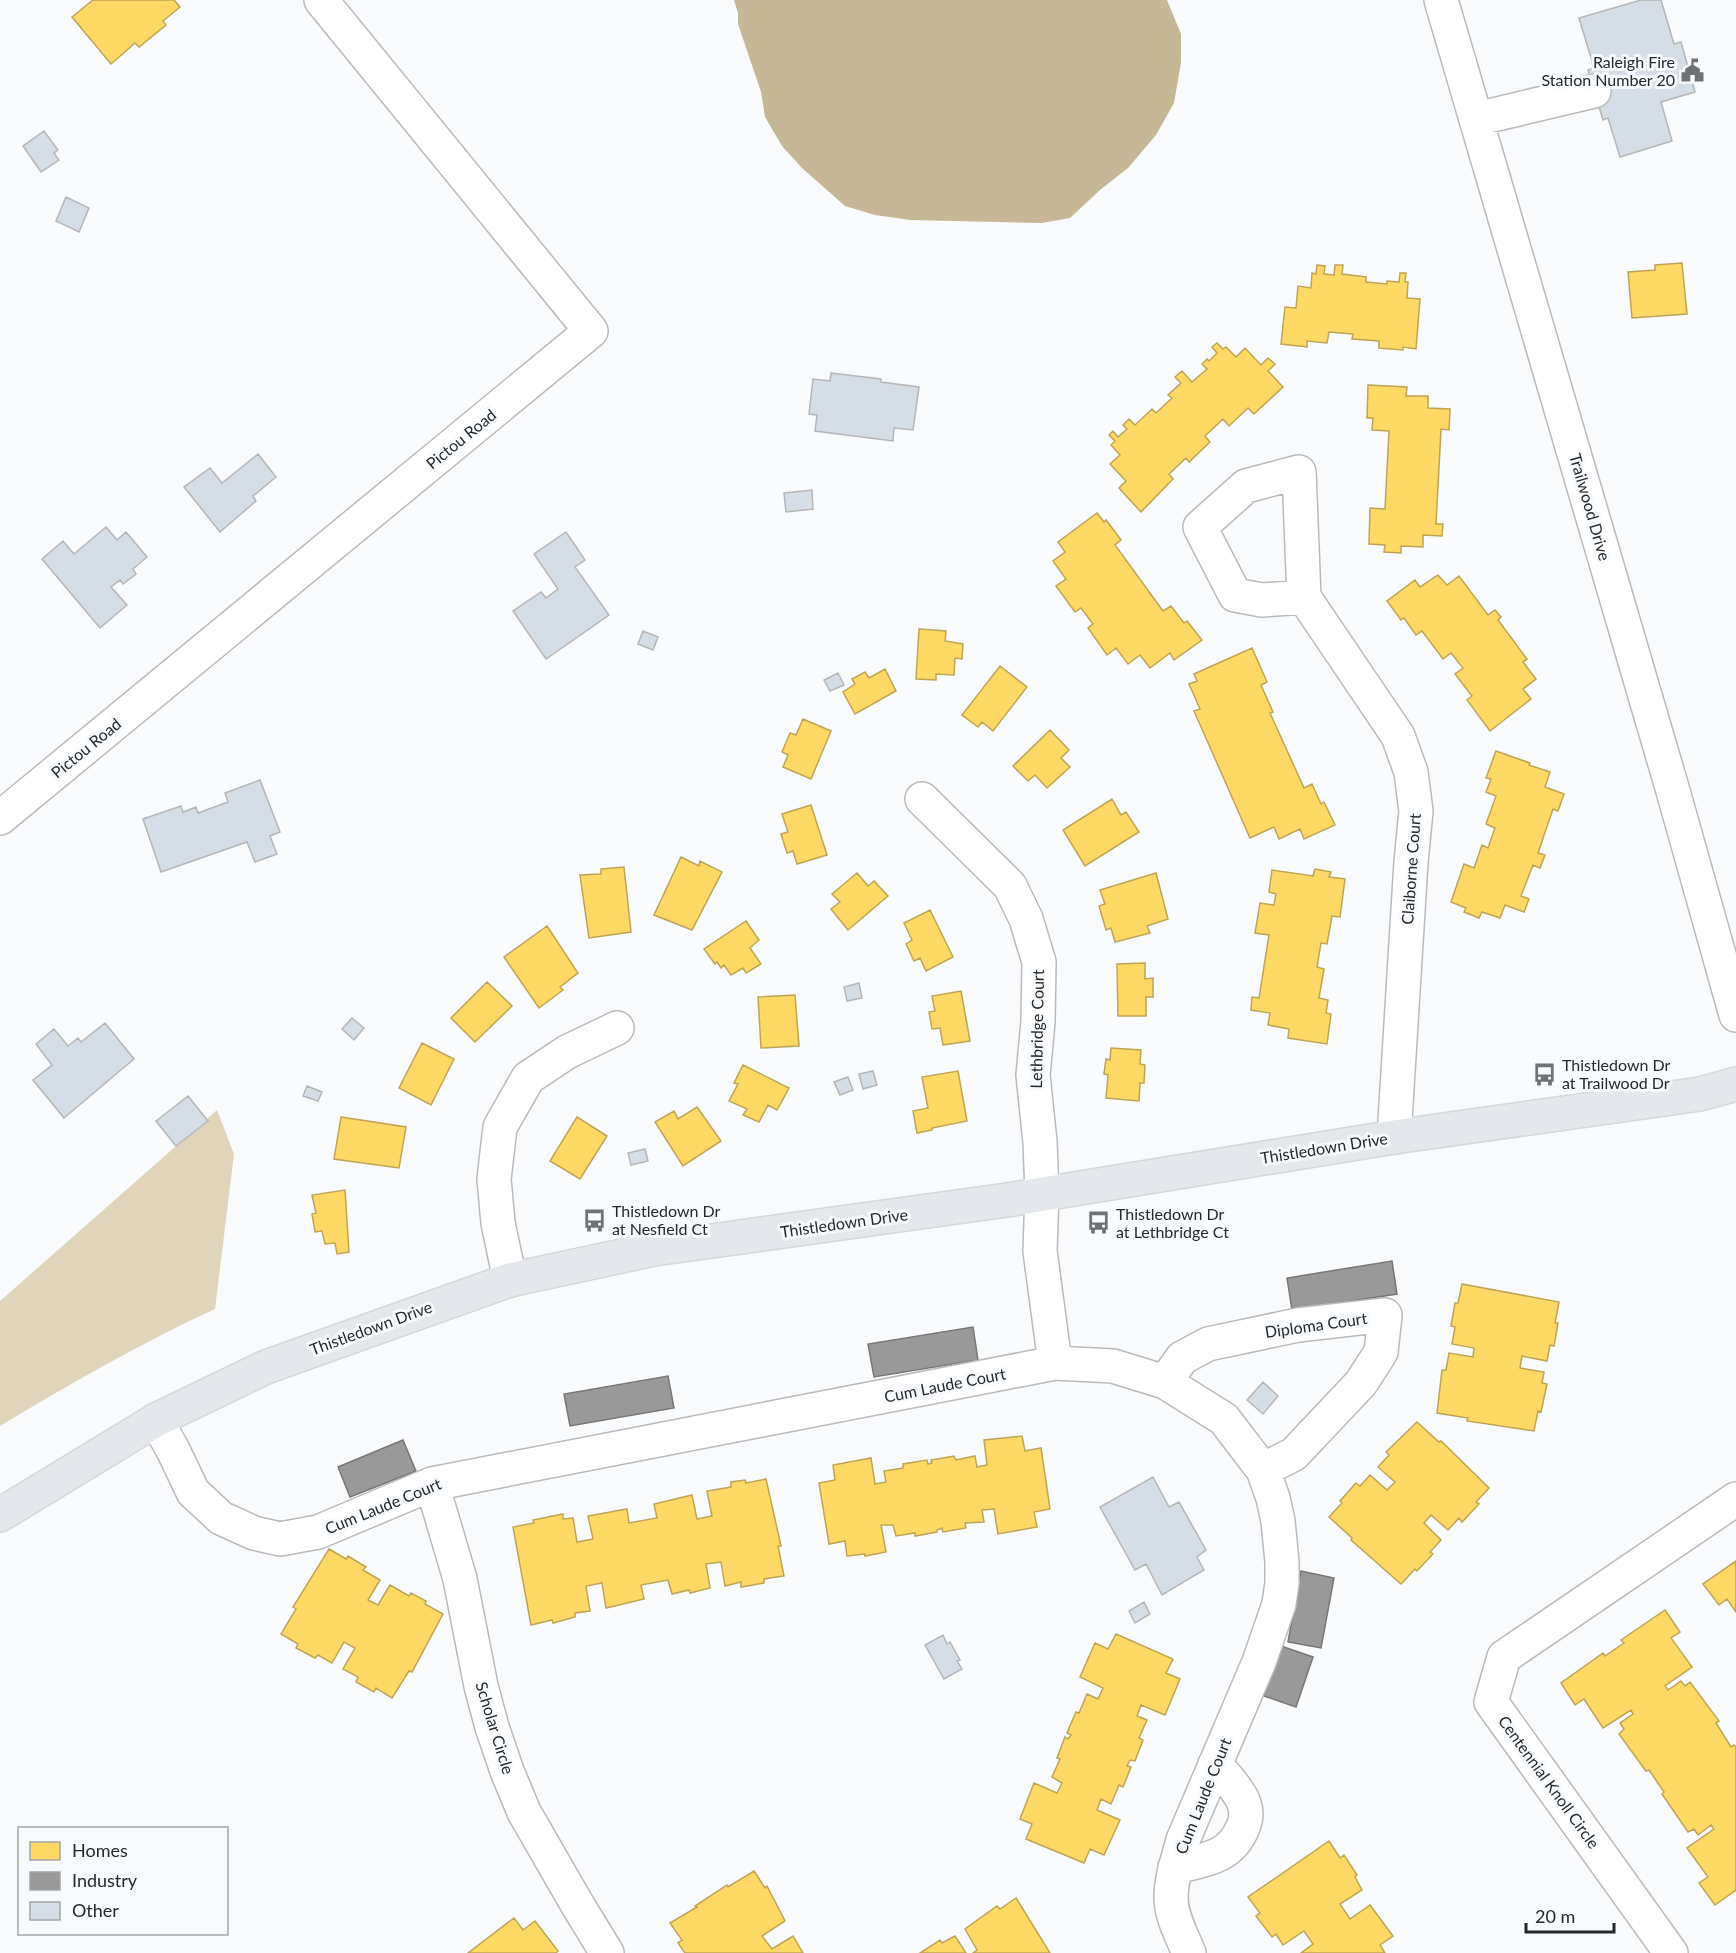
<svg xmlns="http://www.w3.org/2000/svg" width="1736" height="1953" font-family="Lato,sans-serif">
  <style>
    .forest { fill: #e0d5bb }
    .water { fill: #c6b897 }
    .homes { fill: #ffd966; stroke: #bea454; stroke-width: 1.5 }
    .industry { fill: #999; stroke: #767778; stroke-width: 1.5 }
    .building { fill: #d5dde6; stroke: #b4b6b8; stroke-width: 1.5 }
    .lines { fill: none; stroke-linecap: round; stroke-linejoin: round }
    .minor-casing { stroke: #b8babc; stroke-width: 36 }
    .major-casing { stroke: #d5d7d8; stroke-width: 36 }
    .minor { stroke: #fefeff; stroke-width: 33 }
    .major { stroke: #e4e8ec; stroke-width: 33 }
    .labels { text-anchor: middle; stroke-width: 6; stroke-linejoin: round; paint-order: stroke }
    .poi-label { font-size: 16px; fill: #25282b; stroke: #f7fafd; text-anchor: start }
    .street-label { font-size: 16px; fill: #25282b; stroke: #f7fafd }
  </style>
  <rect width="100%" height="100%" fill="#f8fafc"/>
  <path class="forest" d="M217 1110 234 1154 215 1309C141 1343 70 1384 0 1426V1301Z"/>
  <path class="water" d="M734 0H1167L1181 34V63L1174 103 1156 135 1128 168 1100 190 1070 218 1042 223 910 220 875 215 845 206 802 168 782 146 765 117 761 92 738 24V13Z"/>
  <path class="homes" d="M93 0H174L180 7 163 21 166 25 139 47 135 43 111 64 72 17Z
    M1682 263 1687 314 1632 318 1628 272 1655 270V265Z
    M1317 265 1325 266 1324 274 1334 275 1335 265H1343L1342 274 1366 277V282L1387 284V281L1399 282 1400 273H1406L1405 282H1408L1407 298 1420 299 1416 349 1403 347V350L1379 348V341L1352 339 1353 334 1329 332 1327 343 1307 341V347L1281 344 1285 307 1296 308 1298 286 1311 288 1312 273 1316 274Z
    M1217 343 1223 349 1226 347 1236 357 1245 348 1261 365 1268 358 1275 364 1268 371 1283 387 1254 414 1248 408 1229 426 1223 419 1205 436 1210 442 1189 462 1186 458 1169 474 1173 479 1141 512 1119 488 1126 481 1110 464 1120 455 1111 445 1115 441 1109 435 1113 431 1118 437 1127 429 1123 425 1129 419 1135 425 1152 409 1156 413 1172 398 1168 395 1181 383 1175 377 1182 371 1192 382 1207 369 1202 364 1207 359 1209 361 1217 353 1212 347Z
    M1368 385 1407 387 1406 396H1428V408L1450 409 1449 430 1441 429 1436 524H1443L1442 536 1423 535V547L1401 546V553L1384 552 1385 545 1369 544 1370 508 1385 509 1389 431 1372 430 1373 418H1367Z
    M1097 513 1104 522 1106 520 1121 540 1115 545 1163 611 1171 606 1184 623 1187 621 1202 640 1174 660 1170 653 1150 668 1140 655 1128 664 1116 648 1107 655 1088 628 1093 624 1081 608 1075 612 1056 586 1066 579 1053 561 1065 552 1058 542Z
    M1438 575 1447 585 1459 576 1488 615 1495 610 1501 617 1498 620 1527 659 1523 662 1536 679 1523 689 1531 699 1490 731 1467 700 1472 696 1455 674 1463 668 1451 653 1443 659 1422 631 1416 635 1404 618 1401 620 1387 601 1415 580 1420 587Z
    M919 629 946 631 945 641 963 644 962 659 955 658 954 675 936 674V680L916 679Z
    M1252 648 1267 682 1261 685 1273 712 1270 713 1304 788 1312 784 1321 804 1324 802 1335 825 1304 839 1300 829 1279 839 1274 827 1250 838 1194 711 1200 709 1189 684 1197 681 1194 674Z
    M1000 666 1027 687 993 731 982 722 978 727 962 715Z
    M885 669 896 691 855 714 843 692 855 684 852 679 865 672 869 678Z
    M803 719 831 731 811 779 783 767 788 755 782 752 790 733 796 735Z
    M1050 730 1069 750 1061 758 1070 767 1047 788 1035 775 1028 781 1013 766Z
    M1496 751 1530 763 1529 765 1550 772 1545 787 1564 794 1558 811 1553 809 1538 853 1545 855 1540 868 1533 865 1521 896 1529 899 1524 912 1505 905 1500 918 1482 912 1479 918 1464 912 1466 908 1451 902 1464 864 1474 868 1482 845 1488 848 1495 828 1486 824 1496 796 1486 792 1491 779 1486 778Z
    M1112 799 1121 815 1126 812 1139 832 1085 866 1063 830Z
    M811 805 827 855 797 864 793 851 787 853 781 834 788 832 782 814Z
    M681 857 699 866 700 861 722 872 692 930 654 915Z
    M624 867 631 932 589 938 580 875 601 874V869Z
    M1315 869 1331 872 1329 877 1345 879 1340 917 1332 916 1327 944 1321 943 1317 967 1324 969 1319 998 1328 1000 1326 1013 1331 1014 1327 1044 1288 1038 1289 1029 1268 1025 1270 1013 1251 1010 1252 997 1259 998 1269 935 1255 933 1260 903 1274 905 1276 894 1269 892 1272 870 1313 876Z
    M857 873 868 886 874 881 888 896 848 930 831 909 840 902 832 894Z
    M1156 873 1168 919 1147 926 1150 933 1115 942 1111 928 1106 930 1099 906 1105 904 1100 890Z
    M930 910 953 957 926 971 920 958 914 961 906 944 912 940 904 923Z
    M746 921 759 940 750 948 761 964 746 973 743 968 731 975 724 965 721 968 717 962 715 964 704 949Z
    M547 926 578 973 560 987 563 990 539 1008 504 957Z
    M1145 963V979L1153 978V997H1146V1016H1118L1117 964Z
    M487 982 512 1006 475 1042 451 1018Z
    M961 991 970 1041 943 1045 940 1028 932 1029 929 1012 935 1011 932 996Z
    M795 995 799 1046 761 1048 758 997Z
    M422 1043 454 1059 431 1105 399 1088Z
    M1111 1048 1141 1050 1140 1064 1145 1065 1144 1083H1140L1139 1101 1106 1098 1108 1075 1104 1074 1106 1059 1110 1060Z
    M743 1065 789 1088 777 1110 768 1105 759 1122 743 1115 747 1109 729 1101 738 1084 734 1083Z
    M958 1071 967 1121 932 1128V1130L917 1133 913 1111 928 1108 922 1077Z
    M697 1107 721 1141 683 1166 655 1122 674 1111 678 1119Z
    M341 1117 406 1127 399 1168 334 1159Z
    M577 1117 607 1136 580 1179 550 1161Z
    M345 1190 349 1252 337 1254 335 1243 325 1244 322 1231 315 1232 312 1214 316 1213 312 1195Z
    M1462 1284 1559 1302 1555 1323H1558L1554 1346 1550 1345 1547 1361 1522 1356 1520 1368 1544 1372 1542 1383 1547 1384 1541 1412 1538 1411 1534 1431 1467 1421 1468 1418 1437 1413 1442 1370H1446L1449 1353 1473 1357 1474 1348 1452 1344 1455 1327 1451 1326 1455 1303H1458Z
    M1417 1422 1439 1442 1441 1441 1489 1488 1476 1502 1479 1504 1462 1522 1459 1518 1448 1530 1431 1515 1424 1523 1441 1540 1430 1552 1433 1554 1417 1571 1415 1569 1401 1584 1351 1540 1352 1538 1329 1517 1342 1503 1340 1501 1356 1483 1360 1486 1370 1475 1387 1490 1395 1482 1378 1467 1389 1455 1386 1452Z
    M1022 1436 1025 1451 1041 1448 1050 1509 1034 1512 1037 1527 998 1534 994 1509 982 1510 984 1522 965 1523 966 1528 943 1532 942 1528 937 1530V1532L915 1536V1533L896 1536 893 1525H881L886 1552 865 1556V1554L847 1556 845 1541 829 1544 819 1483 835 1480 833 1465 871 1458 875 1484 886 1482 884 1471 903 1468V1464L927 1460 928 1464 932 1463 931 1460 954 1456 956 1460 975 1456 977 1467 987 1465 984 1440Z
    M766 1479 781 1546H778L784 1576 764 1579V1583L741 1587V1582L725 1586 721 1562 706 1564 710 1588 690 1593 689 1590 672 1594 668 1580 641 1585 644 1599 606 1608 602 1583 586 1586 590 1611 575 1613V1617L553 1623 552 1620 531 1625 513 1527 534 1523 533 1520 563 1514V1519L573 1518 577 1542 593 1539 588 1516 627 1509 629 1523 657 1518 654 1504 692 1495 697 1519 712 1516 707 1491 731 1487V1482L745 1480 746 1483Z
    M329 1549 346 1559 348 1556 366 1567 363 1570 380 1580 368 1600 378 1605 390 1585 409 1596 411 1593 426 1601 425 1604 443 1614 412 1672 409 1671 392 1698 376 1688 374 1692 356 1682 358 1677 343 1669 355 1648 344 1642 332 1663 318 1655 315 1658 296 1648 298 1644 281 1634 296 1609 293 1607Z
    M1736 1561V1612L1727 1599 1719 1605 1703 1584Z
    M1665 1610 1680 1632 1671 1638 1692 1667 1665 1686 1668 1690 1681 1681 1685 1686 1690 1682 1719 1721 1716 1723 1731 1747 1734 1745 1736 1747V1890L1715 1905 1699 1883 1708 1877 1687 1848 1714 1829 1711 1825 1698 1835 1694 1829 1688 1832 1662 1794 1664 1792 1649 1770 1646 1771 1619 1734 1624 1729 1620 1723 1633 1714 1631 1710 1603 1728 1584 1699 1575 1705 1561 1683 1603 1653 1605 1656 1624 1643 1621 1640Z
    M1116 1634 1173 1659 1166 1673 1180 1679 1165 1715 1141 1705 1137 1716 1147 1720 1139 1738 1143 1740 1135 1761 1130 1760 1127 1766 1131 1767 1123 1787 1119 1785 1111 1804 1101 1799 1097 1810 1120 1820 1104 1855 1090 1849 1084 1863 1026 1839 1032 1824 1020 1819 1034 1783 1057 1793 1062 1783 1052 1777 1060 1759 1057 1758 1065 1737 1068 1739 1071 1735 1067 1733 1076 1712 1079 1713 1087 1694 1098 1699 1103 1688 1080 1677 1095 1643 1108 1649Z
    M1329 1841 1340 1858 1344 1855 1357 1875 1355 1877 1362 1890 1340 1904 1350 1919 1370 1905 1393 1936 1380 1945 1385 1953H1301L1313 1944 1304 1931 1283 1945 1276 1934 1272 1937 1256 1916 1260 1913 1248 1897Z
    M754 1871 765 1888 767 1886 785 1921 762 1936 772 1949 793 1936 803 1953H685L678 1943 682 1940 670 1923 697 1907 695 1906 727 1885 728 1887Z
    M1016 1898 1050 1953H973L977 1950 965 1929 997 1906 1000 1909Z
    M514 1918 523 1930 535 1921 558 1951 556 1953H468Z
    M955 1936 966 1953H920L940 1940 942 1943Z"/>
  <path class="industry" d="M1392 1261 1397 1294 1292 1310 1287 1278Z
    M973 1327 978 1360 874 1377 868 1344Z
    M668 1376 674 1408 570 1426 564 1394Z
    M403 1440 416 1471 350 1497 338 1467Z
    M1301 1571 1334 1578 1321 1648 1288 1642Z
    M1281 1646 1313 1657 1296 1707 1264 1696Z"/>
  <path class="building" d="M1641 0H1661L1674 44 1681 42 1695 92 1661 102 1672 141 1620 157 1608 118 1603 120 1588 70 1594 68 1579 18Z
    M44 131 58 150 54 153 59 160 41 172 23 146Z
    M66 197 89 208 79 232 56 221Z
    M831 373 881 379V382L919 387 913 430 894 428 893 441 815 431 817 415 809 414 813 379 830 381Z
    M258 454 276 477 253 496 256 501 220 532 184 487 210 468 222 483Z
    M812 490 813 509 786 512 784 493Z
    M106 527 117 540 126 532 147 557 133 569 136 574 123 584 120 580 111 587 127 605 100 628 42 559 63 541 74 554Z
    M566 532 585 560 575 567 609 615 546 659 513 611 541 592 546 598 558 589 534 554Z
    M643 631 658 637 653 650 638 644Z
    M838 673 844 685 830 691 824 680Z
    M260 780 280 832 270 836 277 854 255 862 247 842 161 872 143 819 181 806 183 812 196 807 198 813 228 802 225 793Z
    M859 983 862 998 847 1001 844 987Z
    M352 1018 364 1028 354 1040 342 1029Z
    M105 1023 134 1059 64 1118 33 1080 52 1065 36 1044 54 1029 68 1046 78 1038 81 1042Z
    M873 1071 877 1085 863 1089 859 1074Z
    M848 1077 853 1090 840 1095 834 1082Z
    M307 1086 322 1092 318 1101 303 1096Z
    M188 1096 208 1121 176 1146 156 1121Z
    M645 1149 648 1161 631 1165 628 1153Z
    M1263 1382 1278 1396 1263 1414 1247 1400Z
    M1153 1477 1169 1507 1179 1502 1206 1550 1197 1557 1204 1570 1162 1595 1146 1564 1135 1570 1100 1507Z
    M1144 1602 1150 1614 1135 1623 1129 1611Z
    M943 1635 947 1644 950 1642 960 1660 957 1661 962 1669 944 1679 925 1645Z"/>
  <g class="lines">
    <defs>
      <path id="minor" d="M1441 0 1673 791 1736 1015
        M1476 119 1594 91
        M1304 597 1262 600 1235 595 1200 527 1246 486 1299 472 1304 597 1398 736 1411 772 1416 811 1411 862 1394 1137
        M922 799 1010 886 1026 919 1039 962 1038 1022 1033 1075 1040 1142 1042 1193 1040 1251 1055 1363
        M0 818 591 331 321 0
        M510 1280 498 1223 494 1179 500 1127 528 1078 567 1052 617 1028
        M1165 1382 1182 1358 1208 1344 1298 1325 1385 1315 1381 1352 1361 1383 1294 1454 1263 1470
        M156 1420 173 1450 193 1492 221 1518 254 1533 280 1539 318 1532 432 1484 1055 1363 1113 1366 1165 1382 1224 1419 1263 1470 1273 1498 1278 1521 1282 1562V1583L1279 1604 1259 1662 1183 1840C1178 1859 1171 1878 1171 1898 1171 1916 1182 1936 1189 1953
        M432 1484 460 1579 481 1686 492 1727 507 1771 524 1812 577 1904 607 1953
        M1175 1867C1204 1860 1231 1858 1243 1827 1247 1818 1247 1810 1243 1801 1237 1787 1224 1775 1215 1764
        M1671 1953 1491 1702 1504 1657 1736 1499"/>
      <path id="major" d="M0 1515 156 1420 266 1367 510 1280 654 1249 1007 1200 1394 1137 1700 1094 1736 1084"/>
    </defs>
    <use href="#minor" class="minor-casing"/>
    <use href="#major" class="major-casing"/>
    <use href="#minor" class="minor"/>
    <use href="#major" class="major"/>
  </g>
  <defs>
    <symbol id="civic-bare" viewBox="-9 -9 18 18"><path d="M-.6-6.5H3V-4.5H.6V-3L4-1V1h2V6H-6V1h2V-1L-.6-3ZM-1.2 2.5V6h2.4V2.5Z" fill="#6f7274" stroke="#f7fafd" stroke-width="2.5" paint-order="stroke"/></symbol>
    <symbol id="bus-bare" viewBox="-9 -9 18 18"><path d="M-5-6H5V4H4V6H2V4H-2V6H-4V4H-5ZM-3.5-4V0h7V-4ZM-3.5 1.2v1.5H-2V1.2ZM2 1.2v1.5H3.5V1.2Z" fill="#6f7274" stroke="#f7fafd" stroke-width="2.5" paint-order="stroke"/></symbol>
  </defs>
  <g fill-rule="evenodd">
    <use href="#civic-bare" x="1676" y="54" width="33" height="33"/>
    <use href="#bus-bare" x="1528" y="1058" width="33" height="33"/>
    <use href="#bus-bare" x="578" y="1204" width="33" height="33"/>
    <use href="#bus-bare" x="1082" y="1206" width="33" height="33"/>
  </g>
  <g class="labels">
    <g class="poi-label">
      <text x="1675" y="68" text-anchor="end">Raleigh Fire<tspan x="1675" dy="18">Station Number 20</tspan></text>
      <text x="1562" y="1071">Thistledown Dr<tspan x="1562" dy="18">at Trailwood Dr</tspan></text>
      <text x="612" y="1217">Thistledown Dr<tspan x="612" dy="18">at Nesfield Ct</tspan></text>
      <text x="1116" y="1220">Thistledown Dr<tspan x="1116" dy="18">at Lethbridge Ct</tspan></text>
    </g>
    <g class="street-label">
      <text transform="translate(461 439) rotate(-39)" y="6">Pictou Road</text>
      <text transform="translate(1590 507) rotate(74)" y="6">Trailwood Drive</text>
      <text transform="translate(86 748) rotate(-39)" y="6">Pictou Road</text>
      <text transform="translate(1411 869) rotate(-86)" y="6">Claiborne Court</text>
      <text transform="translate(1037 1029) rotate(-89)" y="6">Lethbridge Court</text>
      <text transform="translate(1324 1148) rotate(-9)" y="6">Thistledown Drive</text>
      <text transform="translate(844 1223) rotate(-8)" y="6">Thistledown Drive</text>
      <text transform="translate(1316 1325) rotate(-8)" y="6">Diploma Court</text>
      <text transform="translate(371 1328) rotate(-20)" y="6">Thistledown Drive</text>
      <text transform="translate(945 1385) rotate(-11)" y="6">Cum Laude Court</text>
      <text transform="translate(383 1506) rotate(-22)" y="6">Cum Laude Court</text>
      <text transform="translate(495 1728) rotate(73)" y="6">Scholar Circle</text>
      <text transform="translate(1549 1782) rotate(54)" y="6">Centennial Knoll Circle</text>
      <text transform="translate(1203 1796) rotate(-68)" y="6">Cum Laude Court</text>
    </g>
  </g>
  <rect x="18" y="1827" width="210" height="108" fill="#f7fafd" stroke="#a3a6a9" stroke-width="1.5"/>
  <rect x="30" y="1842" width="30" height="18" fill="#ffd966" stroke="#a3a6a9" stroke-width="1.5"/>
  <text x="72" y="1857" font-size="18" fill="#25282b">Homes</text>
  <rect x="30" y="1872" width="30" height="18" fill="#999999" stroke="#a3a6a9" stroke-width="1.5"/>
  <text x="72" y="1887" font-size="18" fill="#25282b">Industry</text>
  <rect x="30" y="1902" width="30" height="18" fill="#d5dde6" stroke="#a3a6a9" stroke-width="1.5"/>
  <text x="72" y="1917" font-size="18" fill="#25282b">Other</text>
  <path d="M1526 1923v9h88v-9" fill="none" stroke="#25282b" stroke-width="3"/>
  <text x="1535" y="1923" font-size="18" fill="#25282b" stroke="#f7fafd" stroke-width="4.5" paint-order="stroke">20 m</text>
</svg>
